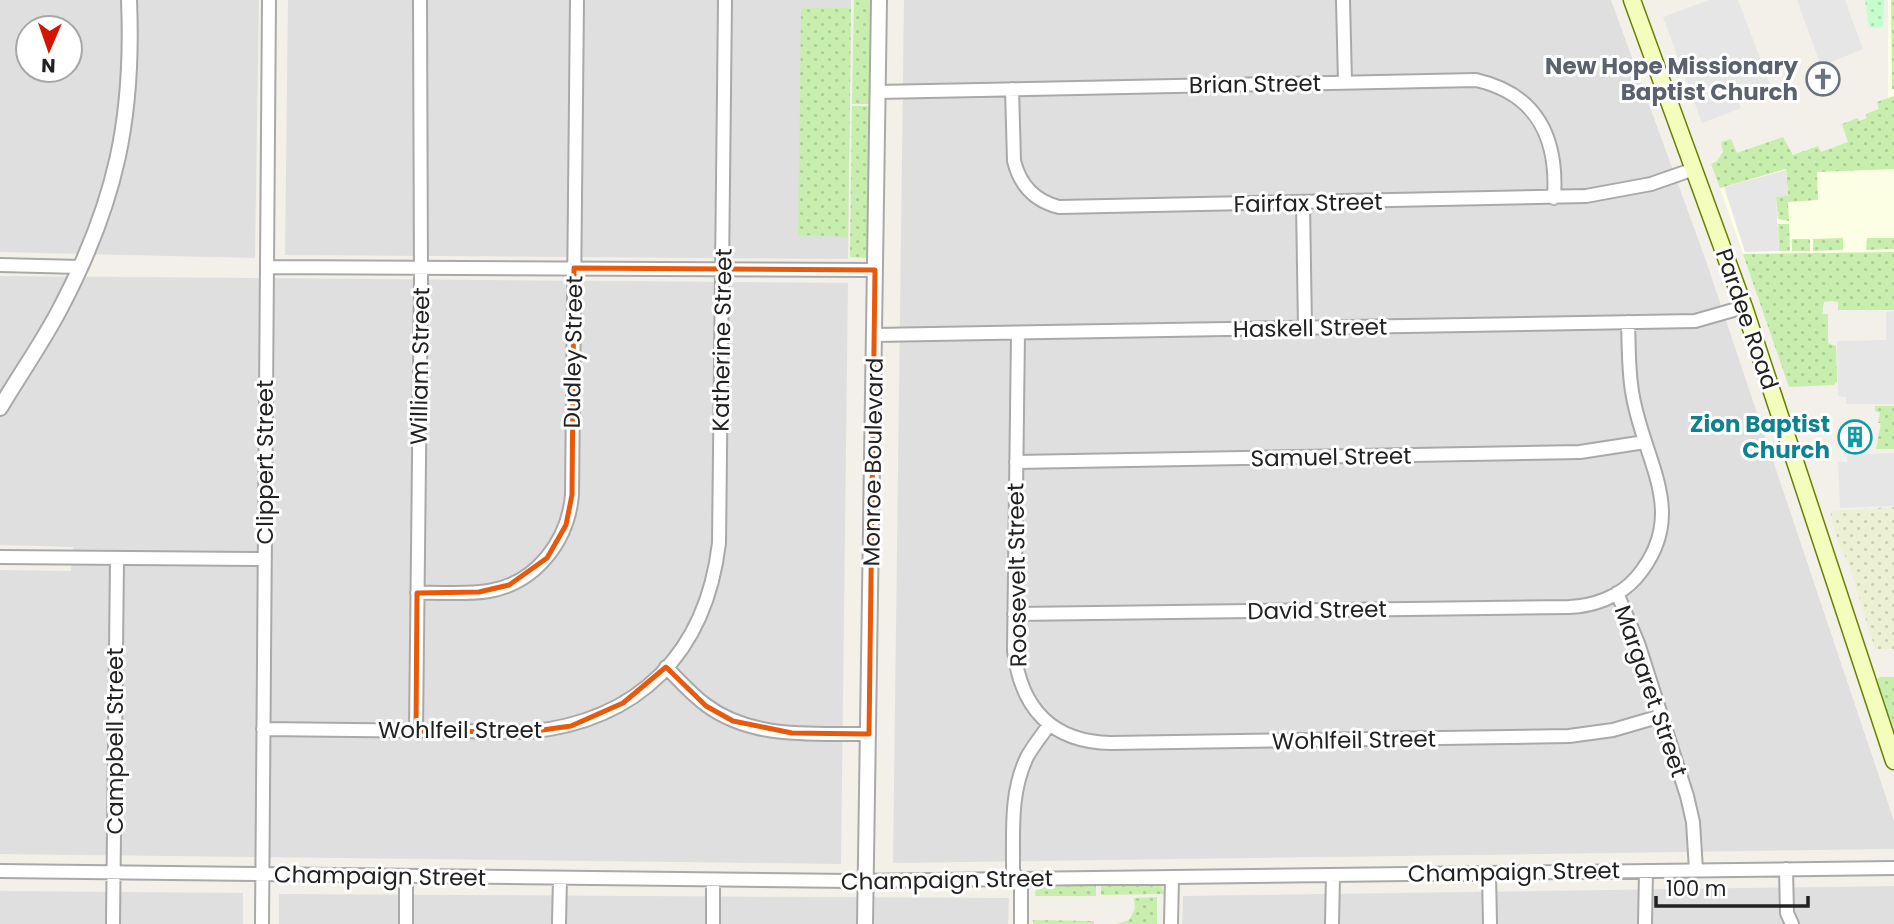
<svg xmlns="http://www.w3.org/2000/svg" width="1894" height="924" font-family="Poppins,sans-serif">
  <style>
    .residential { fill: #e0dfdf; fill-rule: evenodd }
    .education { fill: #fdffe5 }
    .farmland { fill: url(#farmland-dots) }
    .grass { fill: url(#grass-dots) }
    .park { fill: url(#park-dots) }
    .parking { fill: #e6e6e6 }
    .lines { fill: none; stroke-linecap: round; stroke-linejoin: round }
    .minor-casing { stroke: #a9a9a9; stroke-width: 16 }
    .tertiary-casing { stroke: #a9a9a9; stroke-width: 18 }
    .secondary-casing { stroke: #688200; stroke-width: 19 }
    .minor { stroke: #fff; stroke-width: 12 }
    .tertiary { stroke: #fff; stroke-width: 14 }
    .secondary { stroke: #f4fdbc; stroke-width: 16 }
    .marked { fill: none; stroke: #e8590c; stroke-width: 5; stroke-linejoin: round }
    .labels { text-anchor: middle; stroke-width: 6; stroke-linejoin: round; paint-order: stroke }
    .worship-label { font-size: 23px; font-weight: bold; fill: #5b616d; stroke: #fff; text-anchor: end }
    .street-label { font-size: 23px; fill: #222; stroke: #fff }
    .culture-label { font-size: 23px; font-weight: bold; fill: #0d838f; stroke: #fff; text-anchor: end }
  </style>
  <defs>
    <pattern id="farmland-dots" width="8" height="8" patternUnits="userSpaceOnUse" patternTransform="scale(1.75)"><rect width="8" height="8" fill="#edf1d3"/><path d="M2 2h.1M6 6h.1" fill="none" stroke="#cbceb5" stroke-width="1.8" stroke-linecap="round"/></pattern>
    <pattern id="grass-dots" width="8" height="8" patternUnits="userSpaceOnUse" patternTransform="scale(1.75)"><rect width="8" height="8" fill="#c7eead"/><path d="M2 2h.1M6 6h.1" fill="none" stroke="#abcc95" stroke-width="1.8" stroke-linecap="round"/></pattern>
    <pattern id="park-dots" width="8" height="8" patternUnits="userSpaceOnUse" patternTransform="scale(1.75)"><rect width="8" height="8" fill="#c5fdce"/><path d="M2 2h.1M6 6h.1" fill="none" stroke="#a9d9b1" stroke-width="1.8" stroke-linecap="round"/></pattern>
  </defs>
  <rect width="100%" height="100%" fill="#f2f0e8"/>
  <path class="residential" d="M0 0H259L255 258 0 252ZM28 28H70V70H28Z
    M288 0H851L848 259 285 255Z
    M904 0H1611L1705 258 1894 821V849L893 863Z
    M0 276 848 283 841 864 0 854V570L71 571 73 547 0 545Z
    M1894 886V924H1182L1183 896Z
    M0 891 243 893V924H0Z
    M279 894 1009 898 1008 924H279Z"/>
  <path class="education" d="M1888 0H1894V259L1746 262 1712 166 1835 162 1888 125Z"/>
  <path class="farmland" d="M1894 507V649H1875L1848 561 1840 548 1830 511Z"/>
  <path class="grass" d="M854 0H872L870 104H852Z
    M1891 0H1894V89H1892Z
    M801 8H851L848 237 798 235Z
    M1894 96V169L1817 172 1818 200 1788 202 1789 221 1778 219 1776 197 1788 195 1786 169 1720 188 1711 164 1717 161 1723 152 1721 142 1731 139 1737 153 1783 137 1793 155 1818 146 1821 152 1848 142 1842 124 1858 118 1859 121 1867 118 1866 114 1879 109 1877 102Z
    M852 106H870L867 258 850 257Z
    M1778 224H1789L1790 251H1779Z
    M1843 238V250L1813 251V239Z
    M1867 238H1894V249L1866 250Z
    M1810 239V251H1792V239Z
    M1894 252V310H1838V302L1832 301 1824 302 1822 314H1828V343L1836 346 1837 381 1834 385 1789 387 1743 254Z
    M1875 406H1894V449H1876L1881 423H1878L1880 413 1875 411Z
    M1880 677H1894V732L1877 679Z
    M1096 885V896H1035L1036 887Z
    M1101 885H1161L1164 894 1101 895Z
    M1157 897V924H1117L1129 920 1135 909 1134 898Z
    M1033 920 1094 921V924H1033Z"/>
  <path class="park" d="M1865 0H1884L1883 27 1869 28Z"/>
  <path class="parking" d="M1709 0H1738L1771 87 1764 99 1752 103 1747 95 1740 97 1738 101 1741 108 1702 123 1663 17Z
    M1797 0H1845L1863 49 1821 66Z
    M1786 170 1788 196 1776 197 1779 251 1745 252 1724 187Z
    M1894 311V404H1846V397L1838 396 1837 341 1886 340V312Z
    M1894 453V506L1840 508 1838 462H1847V455Z"/>
  <g class="lines">
    <defs>
      <path id="minor" d="M1343 0 1345 82
        M1012 89 1014 161C1020 185 1035 201 1059 207L1586 196 1651 184 1694 169
        M877 92 1476 80C1538 94 1558 139 1554 198
        M1303 203 1305 328
        M0 265 80 267
        M267 267 875 270
        M1018 333 1014 651C1021 708 1051 742 1111 743L1569 736 1613 730 1661 716
        M875 335 1695 321 1744 307
        M1016 462 1580 452 1645 442
        M0 557 265 559
        M417 593C441 592 466 595 489 591 536 583 568 541 572 495L577 0
        M1617 593 1638 643 1687 796 1693 822 1696 870
        M1014 614 1569 607C1594 606 1619 597 1636 578 1690 515 1645 464 1633 397 1628 372 1629 347 1628 322
        M666 667C679 680 691 694 706 705 753 740 814 733 869 734
        M263 729 528 732C639 721 706 653 719 543L725 0
        M416 731 421 280 420 0
        M1786 869 1787 913 1792 924
        M0 871 851 881 1894 868
        M1489 873 1490 924
        M113 924 117 559
        M262 924 269 0
        M406 924V877
        M559 924 560 878
        M713 924V880
        M1021 924V889L1013 870V862C1013 826 1011 790 1027 757 1033 746 1042 735 1049 725
        M1171 924 1172 877
        M1332 924 1333 875
        M1645 924 1646 871"/>
      <path id="tertiary" d="M0 408C20 374 43 342 61 307 116 202 134 118 129 0
        M865 924 879 0"/>
      <path id="secondary" d="M1632 0 1744 307 1894 761"/>
    </defs>
    <use href="#minor" class="minor-casing"/>
    <use href="#tertiary" class="tertiary-casing"/>
    <use href="#secondary" class="secondary-casing"/>
    <use href="#minor" class="minor"/>
    <use href="#tertiary" class="tertiary"/>
    <use href="#secondary" class="secondary"/>
  </g>
  <path class="marked" d="M574 268 875 270 869 734 792 733 733 721 706 706 666 667 623 703 571 726 528 732 416 731 417 593 479 592 509 585 547 558 566 525 572 495Z"/>
  <defs>
    <symbol id="church-ring" viewBox="-11 -11 22 22"><circle r="9.5" fill="#fff" stroke="#6b7280" stroke-width="1.5"/><path d="M-1.2-6h2.4v3.5h3.3v2.4h-3.3V6h-2.4V-.1h-3.3v-2.4h3.3Z" fill="#6b7280"/></symbol>
    <symbol id="building-ring" viewBox="-11 -11 22 22"><circle r="9.5" fill="#fff" stroke="#0f9aa8" stroke-width="1.5"/><path d="M-4-6H4V6H1V3H-1V6H-4ZM-2.5-4.3h1.7v1.8h-1.7ZM.8-4.3h1.7v1.8H.8ZM-2.5-1h1.7V.8h-1.7ZM.8-1h1.7V.8H.8Z" fill="#0f9aa8"/></symbol>
  </defs>
  <g fill-rule="evenodd">
    <use href="#church-ring" x="1804" y="60" width="38" height="38"/>
    <use href="#building-ring" x="1836" y="418" width="38" height="38"/>
  </g>
  <g class="labels">
    <g class="worship-label">
      <text x="1798" y="74">New Hope Missionary<tspan x="1798" dy="26">Baptist Church</tspan></text>
    </g>
    <g class="street-label">
      <text transform="translate(1255 84) rotate(-1)" y="8">Brian Street</text>
      <text transform="translate(1308 203) rotate(-1)" y="8">Fairfax Street</text>
      <text transform="translate(1747 319) rotate(71)" y="8">Pardee Road</text>
      <text transform="translate(1310 328) rotate(-1)" y="8">Haskell Street</text>
      <text transform="translate(722 340) rotate(-89)" y="8">Katherine Street</text>
      <text transform="translate(573 352) rotate(-89)" y="8">Dudley Street</text>
      <text transform="translate(420 366) rotate(-89)" y="8">William Street</text>
      <text transform="translate(1331 457) rotate(-1)" y="8">Samuel Street</text>
      <text transform="translate(265 462) rotate(-90)" y="8">Clippert Street</text>
      <text transform="translate(873 462) rotate(-89)" y="8">Monroe Boulevard</text>
      <text transform="translate(1017 575) rotate(-91)" y="8">Roosevelt Street</text>
      <text transform="translate(1317 610) rotate(-1)" y="8">David Street</text>
      <text transform="translate(1651 691) rotate(71)" y="8">Margaret Street</text>
      <text x="460" y="738">Wohlfeil Street</text>
      <text transform="translate(1354 740) rotate(-1)" y="8">Wohlfeil Street</text>
      <text transform="translate(115 741) rotate(-90)" y="8">Campbell Street</text>
      <text transform="translate(1514 872) rotate(-1)" y="8">Champaign Street</text>
      <text transform="translate(380 876) rotate(1)" y="8">Champaign Street</text>
      <text transform="translate(947 880) rotate(-1)" y="8">Champaign Street</text>
    </g>
    <g class="culture-label">
      <text x="1830" y="432">Zion Baptist<tspan x="1830" dy="26">Church</tspan></text>
    </g>
  </g>
  <g transform="translate(49 49) rotate(182)"><circle r="33" fill="#ffffff" stroke="#a7a7a7" stroke-width="2"/>
  <path d="M0-5L12 26L0 18L-12 26Z" fill="#d41300"/>
  <text y="-10" font-size="19" font-weight="bold" text-anchor="middle" fill="#222222">N</text>
  </g>
  <path d="M1656 896v10h152v-10" fill="none" stroke="#222222" stroke-width="3.5"/>
  <text x="1666" y="896" font-size="21" fill="#222222" stroke="#ffffff" stroke-width="5" paint-order="stroke">100 m</text>
</svg>
